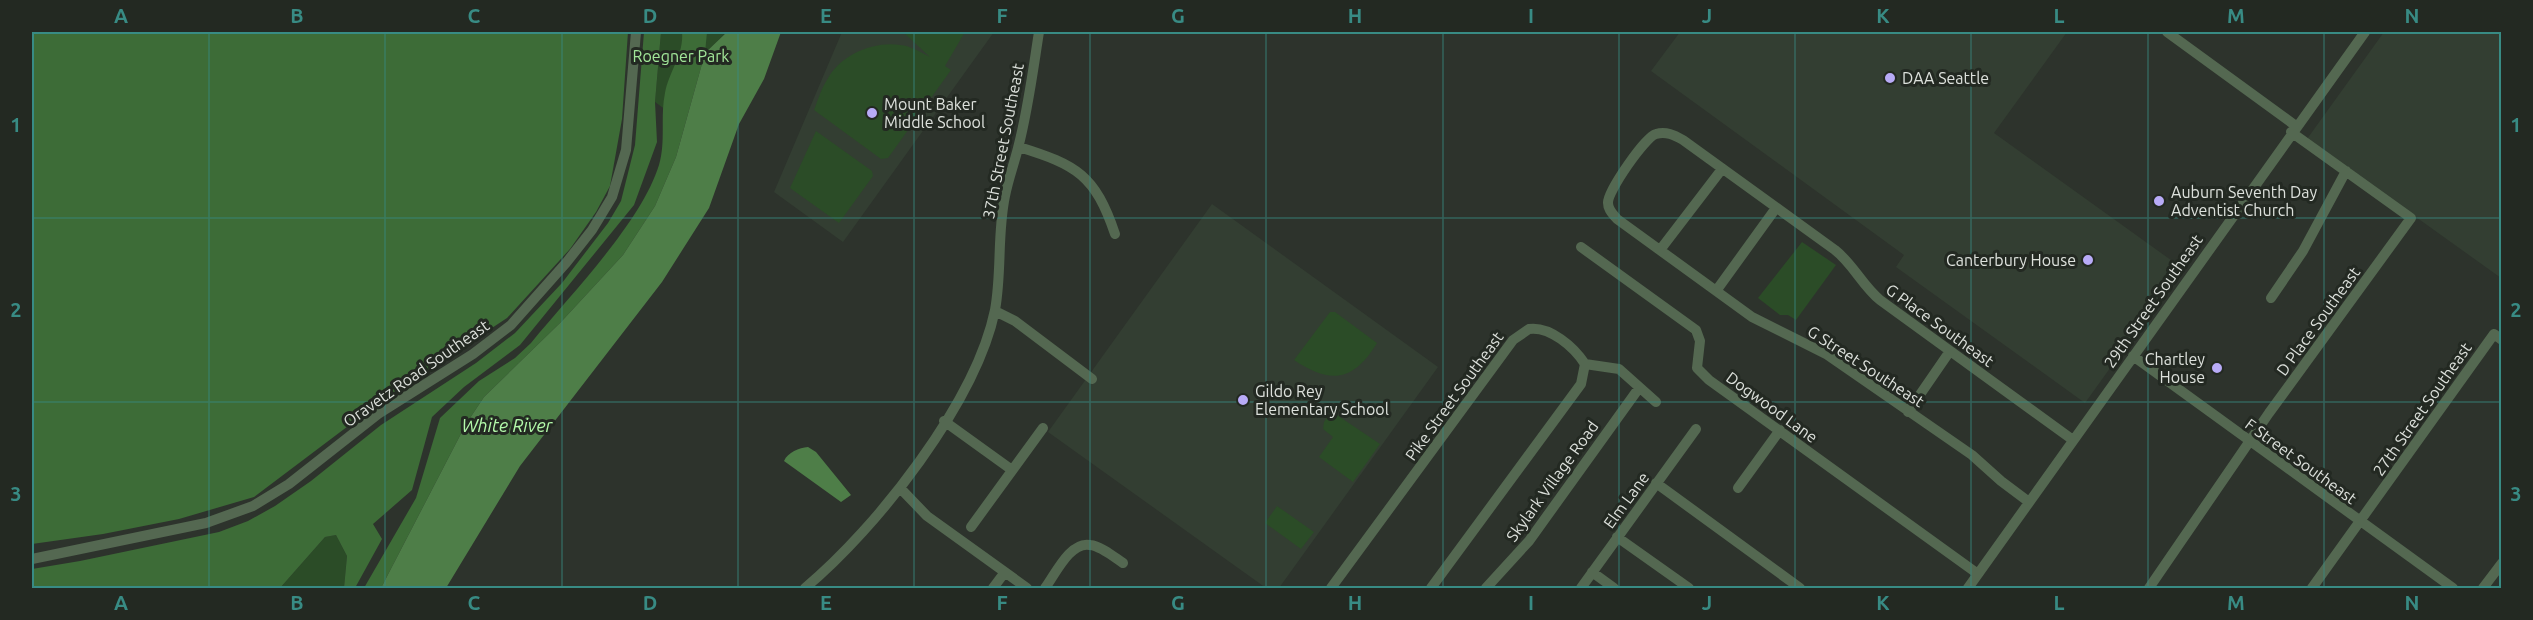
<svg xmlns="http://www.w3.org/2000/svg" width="2533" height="620" font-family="Ubuntu,sans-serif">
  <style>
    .built { fill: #333e32 }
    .green { fill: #2b4c27 }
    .forest { fill: #3d6c37 }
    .water { fill: #4e7e48 }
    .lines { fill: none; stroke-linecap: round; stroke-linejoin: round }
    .minor { stroke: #546851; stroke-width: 10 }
    .grid { fill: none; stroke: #388b84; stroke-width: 1.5; stroke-opacity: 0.55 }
    .poi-dot { fill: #b8abf7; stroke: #232922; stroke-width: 2 }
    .labels { text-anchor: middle; stroke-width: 6; stroke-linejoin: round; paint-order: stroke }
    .park-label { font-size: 16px; fill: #a2e799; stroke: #232922 }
    .poi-label { font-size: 16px; fill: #dde1dc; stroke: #232922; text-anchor: start }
    .street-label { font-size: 16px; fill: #dde1dc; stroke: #232922 }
    .water-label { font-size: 18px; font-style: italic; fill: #b3f9aa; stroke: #232922 }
    .neatline { fill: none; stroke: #388b84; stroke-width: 2 }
    .grid-label { font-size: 20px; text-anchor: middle; font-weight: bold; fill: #388b84 }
  </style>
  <rect width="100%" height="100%" fill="#2d332c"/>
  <path class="built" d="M842 32H994L843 242 774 192Z
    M1680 32H2067L1994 133 2182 268 2085 403 1896 267 1904 255 1651 71Z
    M2384 32H2501V278L2307 139Z
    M1212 204 1438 367 1279 588H1266L1048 432Z"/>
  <path class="green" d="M661 32H727L705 53 684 123 655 102Z
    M903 32H965L945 66 951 70 888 158 881 159 814 110C818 100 821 89 827 80 840 55 873 41 900 45 911 46 920 52 930 57Z
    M816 131 872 171 873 176 839 223 790 188Z
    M1802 242 1836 265 1796 320 1788 315H1780L1758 298Z
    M1330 312H1335L1377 343C1354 381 1331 385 1294 360Z
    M1331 411 1380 444 1353 482 1319 457 1333 437 1323 429 1324 422Z
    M1277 506 1314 532 1301 549 1265 523Z
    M336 535 347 556 344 588H280L325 537Z"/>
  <path class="forest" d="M32 32H628L622 119 610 186 596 212 570 249 507 318 380 402 254 497 179 519 103 534 32 544Z
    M644 32H661L655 102 657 142 634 205 520 345 464 387 432 417 412 490 373 524 382 539 355 588H344L347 556 336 535 325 537 280 588H32V569L80 561 219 532 248 521 275 506 311 481 381 425 476 363 515 333 562 283 608 223 621 201 635 145Z
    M682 32H707L705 53 676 157 655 206 623 255 561 322 484 397 466 424 381 588H364L416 498 440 418 479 381 515 358 531 343C570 295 641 223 659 165 666 141 660 117 665 93 669 71 684 55 682 32Z"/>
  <path class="water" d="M727 32H781L764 79 739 124 709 208 662 282 520 466 446 588H381L466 424 484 397 561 322 623 255 655 206 676 157 705 53Z
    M808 447 816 452 851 495 841 502 784 461C788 452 799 448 808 447Z"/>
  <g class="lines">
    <path class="minor" d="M2167 32 2296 126
      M1019 147C1077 165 1095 175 1115 234
      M1581 247 1696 330 1700 341 1697 368 1709 380 1978 574
      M1660 250 1722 169
      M1716 291 1776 208
      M2271 298 2303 251 2346 171
      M995 311 1015 321 1092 379
      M2133 356 2453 588
      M1585 364 1619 369 1656 402
      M1908 412 1950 351
      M944 421 1012 470
      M1656 483 1800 588
      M1738 488 1780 430
      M901 489 927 516 1027 588
      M2029 502 2001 481 1972 455 1826 354 1752 317 1617 219C1613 214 1608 210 1608 203 1607 192 1645 137 1656 134 1666 131 1674 135 1683 140L1835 250C1853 264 1862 285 1880 300L2073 440
      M971 527 1043 428
      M1617 537 1689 588
      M32 559 206 523 253 506 289 484 378 414 473 354 511 325 566 263 592 230 612 197 626 150 636 32
      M1592 572 1614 588
      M805 588C877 528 976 402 995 310 1002 272 997 234 1005 196 1008 180 1014 164 1018 148 1028 110 1033 70 1039 32
      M993 588 1005 572
      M1045 588C1055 575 1070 541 1090 545 1101 546 1114 557 1123 563
      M1331 588 1513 340 1529 329C1550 326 1574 347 1585 364L1581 384 1431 588
      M1486 588 1529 541 1639 388
      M1581 588 1696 429
      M1968 588 2365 32
      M2149 588 2269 413 2411 218 2291 132
      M2312 588 2494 334 2502 340
      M2483 588 2502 563"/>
  </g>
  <path class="grid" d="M209 32V588M385 32V588M562 32V588M738 32V588M914 32V588M1090 32V588M1266 32V588M1443 32V588M1619 32V588M1795 32V588M1971 32V588M2148 32V588M2324 32V588M32 218H2502M32 402H2502"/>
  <g class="poi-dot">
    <circle cx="1890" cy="78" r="6"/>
    <circle cx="872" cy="113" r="6"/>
    <circle cx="2159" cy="201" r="6"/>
    <circle cx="2088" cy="260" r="6"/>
    <circle cx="2217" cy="368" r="6"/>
    <circle cx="1243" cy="400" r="6"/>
  </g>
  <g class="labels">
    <g class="park-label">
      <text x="681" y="62">Roegner Park</text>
    </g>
    <g class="poi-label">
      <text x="1902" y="84">DAA Seattle</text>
      <text x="884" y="110">Mount Baker<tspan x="884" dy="18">Middle School</tspan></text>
      <text x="2171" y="198">Auburn Seventh Day<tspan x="2171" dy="18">Adventist Church</tspan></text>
      <text x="2076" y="266" text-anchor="end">Canterbury House</text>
      <text x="2205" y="365" text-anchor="end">Chartley<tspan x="2205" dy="18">House</tspan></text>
      <text x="1255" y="397">Gildo Rey<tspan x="1255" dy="18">Elementary School</tspan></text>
    </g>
    <g class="street-label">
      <text transform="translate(1003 141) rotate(-79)" y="6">37th Street Southeast</text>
      <text transform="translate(2153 301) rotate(-55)" y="6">29th Street Southeast</text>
      <text transform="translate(2318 321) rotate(-54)" y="6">D Place Southeast</text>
      <text transform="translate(1940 325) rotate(36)" y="6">G Place Southeast</text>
      <text transform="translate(1866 366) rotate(33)" y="6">G Street Southeast</text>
      <text transform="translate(416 373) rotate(-35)" y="6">Oravetz Road Southeast</text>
      <text transform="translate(1454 396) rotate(-54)" y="6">Pike Street Southeast</text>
      <text transform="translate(1772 407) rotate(36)" y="6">Dogwood Lane</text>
      <text transform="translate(2422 409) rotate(-55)" y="6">27th Street Southeast</text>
      <text transform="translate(2301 461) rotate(36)" y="6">F Street Southeast</text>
      <text transform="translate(1552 481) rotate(-54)" y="6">Skylark Village Road</text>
      <text transform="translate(1626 500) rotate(-54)" y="6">Elm Lane</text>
    </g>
    <g class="water-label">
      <text x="507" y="432">White River</text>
    </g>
  </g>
  <rect width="2533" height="620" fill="none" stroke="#232922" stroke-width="66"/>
  <rect x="33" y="33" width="2467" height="554" class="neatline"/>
  <g class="grid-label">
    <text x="121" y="23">A</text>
    <text x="297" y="23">B</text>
    <text x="474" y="23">C</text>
    <text x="650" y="23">D</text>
    <text x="826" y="23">E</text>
    <text x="1002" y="23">F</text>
    <text x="1178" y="23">G</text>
    <text x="1355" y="23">H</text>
    <text x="1531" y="23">I</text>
    <text x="1707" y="23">J</text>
    <text x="1883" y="23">K</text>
    <text x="2059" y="23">L</text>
    <text x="2236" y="23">M</text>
    <text x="2412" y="23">N</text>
    <text x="16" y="132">1</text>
    <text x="2516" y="132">1</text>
    <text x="16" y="317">2</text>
    <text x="2516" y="317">2</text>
    <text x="16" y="501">3</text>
    <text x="2516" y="501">3</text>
    <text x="121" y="610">A</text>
    <text x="297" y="610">B</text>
    <text x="474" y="610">C</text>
    <text x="650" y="610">D</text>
    <text x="826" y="610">E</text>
    <text x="1002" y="610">F</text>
    <text x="1178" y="610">G</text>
    <text x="1355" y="610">H</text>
    <text x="1531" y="610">I</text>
    <text x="1707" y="610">J</text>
    <text x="1883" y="610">K</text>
    <text x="2059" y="610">L</text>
    <text x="2236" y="610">M</text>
    <text x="2412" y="610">N</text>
  </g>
</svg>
